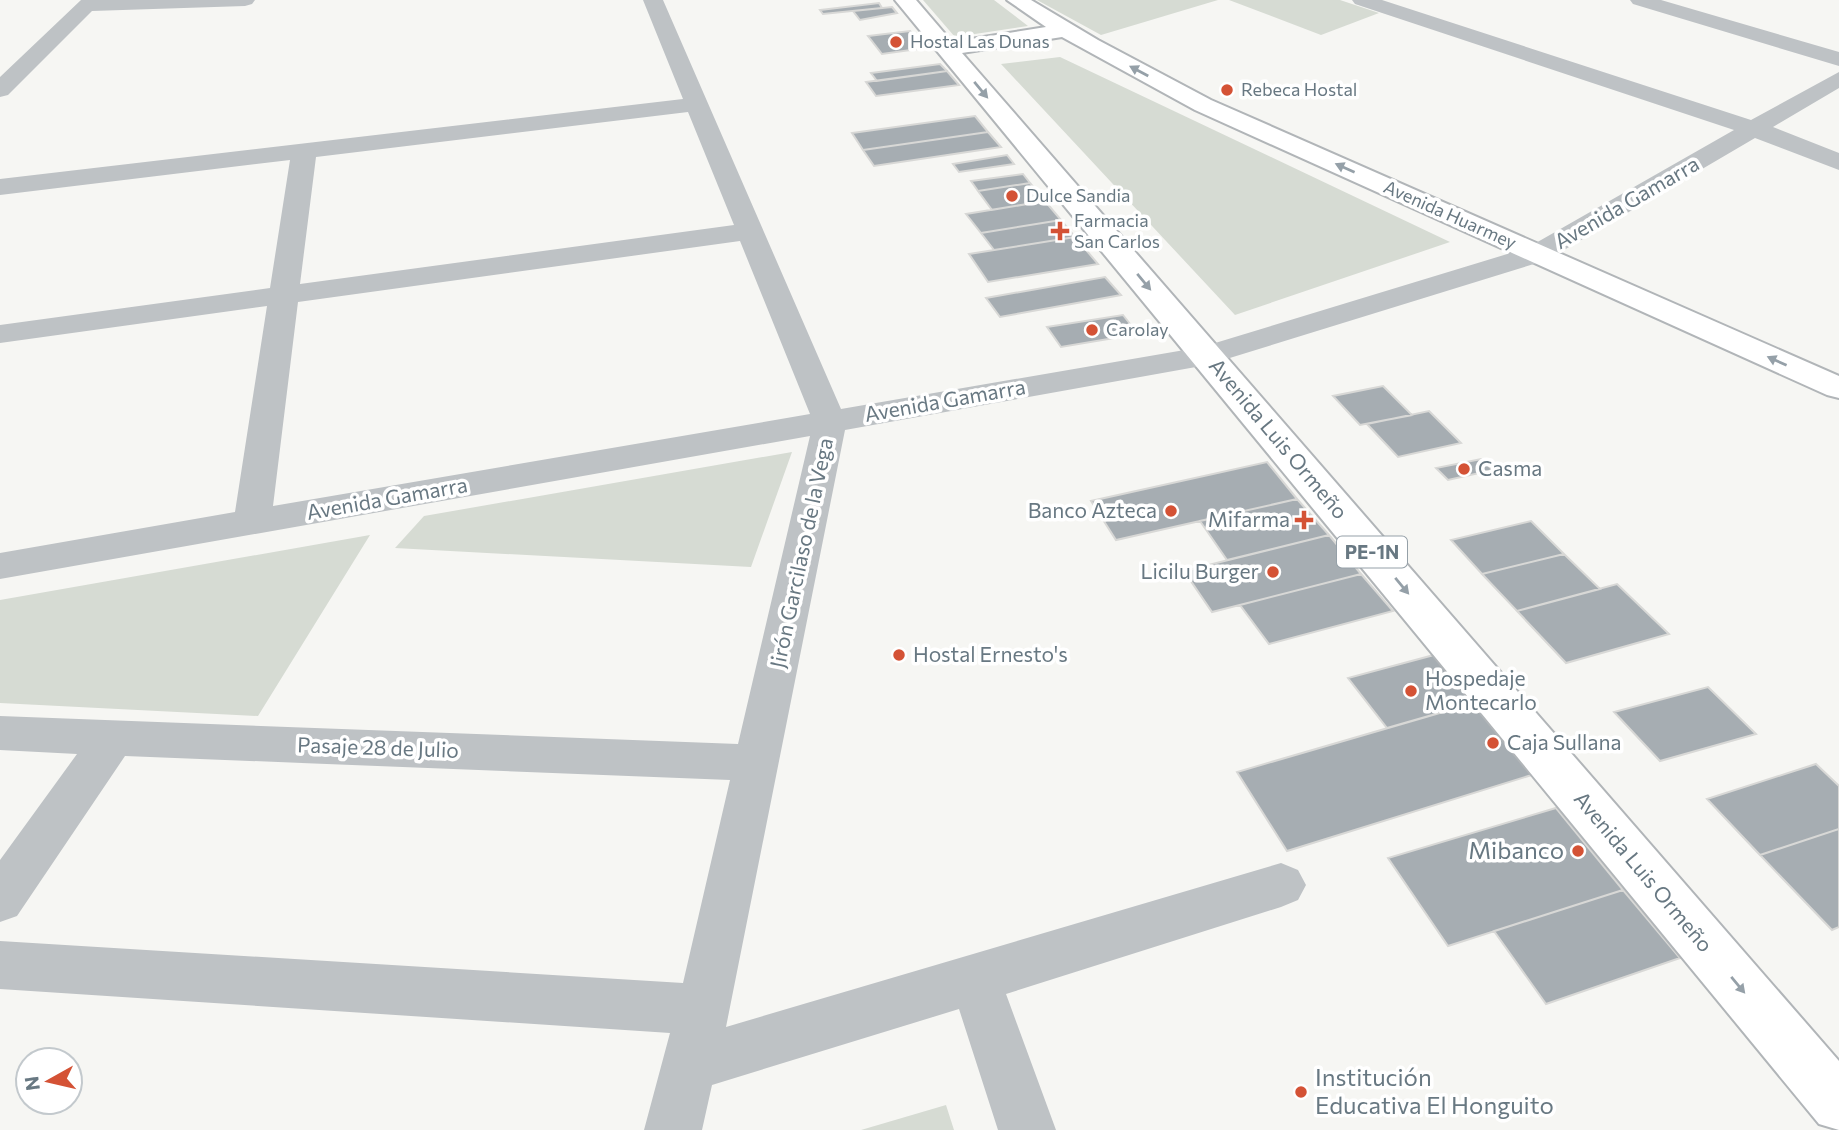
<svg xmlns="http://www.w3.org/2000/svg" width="1839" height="1130" font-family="Commissioner,sans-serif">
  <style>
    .green { fill: #d6dbd3 }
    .building { fill: #a6adb2; stroke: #d8d8d6; stroke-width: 2 }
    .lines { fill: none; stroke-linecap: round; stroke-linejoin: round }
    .highway-casing { stroke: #b1b5b8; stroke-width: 4 }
    .minor { fill: #bec2c5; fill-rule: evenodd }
    .highway { fill: #fff; fill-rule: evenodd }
    .oneway { fill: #95a0a8 }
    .poi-dot { fill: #d45235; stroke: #fff; stroke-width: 2.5 }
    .labels { text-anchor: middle; stroke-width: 7; stroke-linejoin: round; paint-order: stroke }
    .far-poi-label { font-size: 18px; fill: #687882; stroke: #fff; text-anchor: start }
    .far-street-label { font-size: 18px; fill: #687882; stroke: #fff }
    .shield { fill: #fff; stroke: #95a0a8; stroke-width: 2 }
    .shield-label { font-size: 19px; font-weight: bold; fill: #687882 }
    .street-label { font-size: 21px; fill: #687882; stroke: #fff }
    .poi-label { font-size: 21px; fill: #687882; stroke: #fff; text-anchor: start }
    .near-poi-label { font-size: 24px; fill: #687882; stroke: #fff; text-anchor: end }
  </style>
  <rect width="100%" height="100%" fill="#f6f6f3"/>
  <path class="green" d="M923 0H994L1028 26 955 37Z
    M1037 0H1218L1101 35Z
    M1229 0H1340L1379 13 1321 35Z
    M1060 57 1450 242 1235 315 1001 64Z
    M792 452 751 567 395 548 424 516Z
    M370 535 258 716 0 703V600Z
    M946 1105 954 1130H861Z"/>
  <path class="building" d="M879 3 882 8 823 14 820 10Z
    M892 7 897 13 860 20 853 11Z
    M910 31 925 48 882 54 868 36Z
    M940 64 947 71 877 81 871 73Z
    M947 71 959 85 876 96 866 82Z
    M975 116 988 132 863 150 852 133Z
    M988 132 1001 147 874 166 863 150Z
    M1007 155 1014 164 959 172 953 164Z
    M1023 174 1030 183 978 191 971 181Z
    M1030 183 1045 201 992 210 978 191Z
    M1045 201 1061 220 981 233 966 214Z
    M1061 220 1075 237 994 250 981 233Z
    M1075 237 1098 264 988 282 969 254Z
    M1105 277 1121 295 1000 317 986 298Z
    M1123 315 1138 334 1061 347 1047 327Z
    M1383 386 1412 415 1360 425 1333 396Z
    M1429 411 1461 443 1398 457 1367 424Z
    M1481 459 1493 470 1448 480 1436 468Z
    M1267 462 1297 499 1116 540 1091 501Z
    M1297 499 1329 535 1227 560 1200 521Z
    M1531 521 1564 554 1482 574 1451 540Z
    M1329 535 1361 574 1212 612 1184 571Z
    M1564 554 1600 589 1517 611 1482 574Z
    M1361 574 1393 611 1269 644 1240 605Z
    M1617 584 1669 634 1566 663 1517 611Z
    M1434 655 1474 703 1387 728 1348 678Z
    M1708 687 1756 734 1660 761 1614 712Z
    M1474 703 1535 774 1287 851 1237 772Z
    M1816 764 1839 786V829L1760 855 1707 799Z
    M1556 808 1623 890 1448 946 1388 858Z
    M1839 829V927L1832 930 1760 855Z
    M1623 890 1680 958 1546 1004 1494 931Z"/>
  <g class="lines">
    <defs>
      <path id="highway" d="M895 0H916L952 42 1046 27 1007 0H1031L1098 40 1211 100 1839 376V398L1827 395 1195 110 1062 37 962 53 1839 1061V1130L1819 1124Z"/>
    </defs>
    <use href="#highway" class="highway-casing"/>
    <path class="minor" d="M81 0H255L252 4 245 6 92 11 8 95 0 97V77Z
      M643 0H663L841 409 1202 347 1527 248 1734 130 1355 4 1352 0H1382L1751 120 1839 72V88L1773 127 1839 153V170L1755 138 1547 260 1207 365 845 430 726 1027 1281 863 1298 870 1306 885 1298 900 1281 907 1006 994 1056 1130H998L959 1009 712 1085 702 1130H644L670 1033 0 989V941L683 983 730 780 125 756 17 916 0 922V860L77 754 0 750V716L738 744 810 436 0 579V553L235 512 267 306 0 343V325L270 288 290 160 0 195V179L683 99ZM688 112 734 225 300 284 316 157ZM740 241 810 414 273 506 298 302Z
      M1630 0H1661L1839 52V66L1633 4Z"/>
    <use href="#highway" class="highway"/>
  </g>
  <defs><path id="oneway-solid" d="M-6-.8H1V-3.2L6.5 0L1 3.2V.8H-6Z" transform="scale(1.75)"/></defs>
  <g class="oneway">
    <use href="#oneway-solid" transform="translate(1139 71) rotate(-152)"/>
    <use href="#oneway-solid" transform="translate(981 90) rotate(50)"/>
    <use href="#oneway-solid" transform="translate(1345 168) rotate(-156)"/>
    <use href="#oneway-solid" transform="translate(1144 282) rotate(50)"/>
    <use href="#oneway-solid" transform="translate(1777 361) rotate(-156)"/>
    <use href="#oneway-solid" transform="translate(1402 586) rotate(50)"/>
    <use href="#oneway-solid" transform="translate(1738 985) rotate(50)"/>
  </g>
  <g class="poi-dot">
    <circle cx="896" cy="42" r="7"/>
    <circle cx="1227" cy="90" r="7"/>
    <circle cx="1012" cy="196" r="7"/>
    <path d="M1056.5 220.5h7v7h7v7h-7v7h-7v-7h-7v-7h7z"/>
    <circle cx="1092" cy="330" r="7"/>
    <circle cx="1464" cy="469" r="7"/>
    <circle cx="1171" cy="511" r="7"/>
    <path d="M1300.5 509.5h7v7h7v7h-7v7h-7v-7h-7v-7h7z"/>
    <circle cx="1273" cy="572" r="7"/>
    <circle cx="899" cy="655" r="7"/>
    <circle cx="1411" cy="691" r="7"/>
    <circle cx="1493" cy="743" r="7"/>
    <circle cx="1578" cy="851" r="7"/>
    <circle cx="1301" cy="1092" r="7"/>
  </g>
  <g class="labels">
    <g class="far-poi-label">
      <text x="910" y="48">Hostal Las Dunas</text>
      <text x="1241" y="96">Rebeca Hostal</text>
      <text x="1026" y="202">Dulce Sandia</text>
      <text x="1074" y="227">Farmacia<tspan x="1074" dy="21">San Carlos</tspan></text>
      <text x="1106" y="336">Carolay</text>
    </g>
    <g class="far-street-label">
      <text transform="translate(1450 215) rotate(24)" y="6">Avenida Huarmey</text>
    </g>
    <rect class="shield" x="1337" y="536.5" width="70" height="31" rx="5"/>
    <g class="shield-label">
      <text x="1372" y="559">PE-1N</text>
    </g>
    <g class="street-label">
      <text transform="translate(1627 203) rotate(-30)" y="7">Avenida Gamarra</text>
      <text transform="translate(945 401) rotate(-10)" y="7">Avenida Gamarra</text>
      <text transform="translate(1278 439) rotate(50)" y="7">Avenida Luis Ormeño</text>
      <text transform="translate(387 499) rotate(-10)" y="7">Avenida Gamarra</text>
      <text transform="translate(802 553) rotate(-78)" y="7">Jirón Garcilaso de la Vega</text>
      <text transform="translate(378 748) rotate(2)" y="7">Pasaje 28 de Julio</text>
      <text transform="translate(1643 872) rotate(50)" y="7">Avenida Luis Ormeño</text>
    </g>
    <g class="poi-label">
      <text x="1478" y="476">Casma</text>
      <text x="1157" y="518" text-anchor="end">Banco Azteca</text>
      <text x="1290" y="527" text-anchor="end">Mifarma</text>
      <text x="1259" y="579" text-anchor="end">Licilu Burger</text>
      <text x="913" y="662">Hostal Ernesto's</text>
      <text x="1425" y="686">Hospedaje<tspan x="1425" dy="24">Montecarlo</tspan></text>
      <text x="1507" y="750">Caja Sullana</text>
    </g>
    <g class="near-poi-label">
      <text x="1564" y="859">Mibanco</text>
      <text x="1315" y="1086" text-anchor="start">Institución<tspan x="1315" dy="28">Educativa El Honguito</tspan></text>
    </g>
  </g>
  <g transform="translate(49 1081) rotate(262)"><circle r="33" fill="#ffffff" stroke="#c3c9cd" stroke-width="2"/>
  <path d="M0-5L12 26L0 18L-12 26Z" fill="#d45235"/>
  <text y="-10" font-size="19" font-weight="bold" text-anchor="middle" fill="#687882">N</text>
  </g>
</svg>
